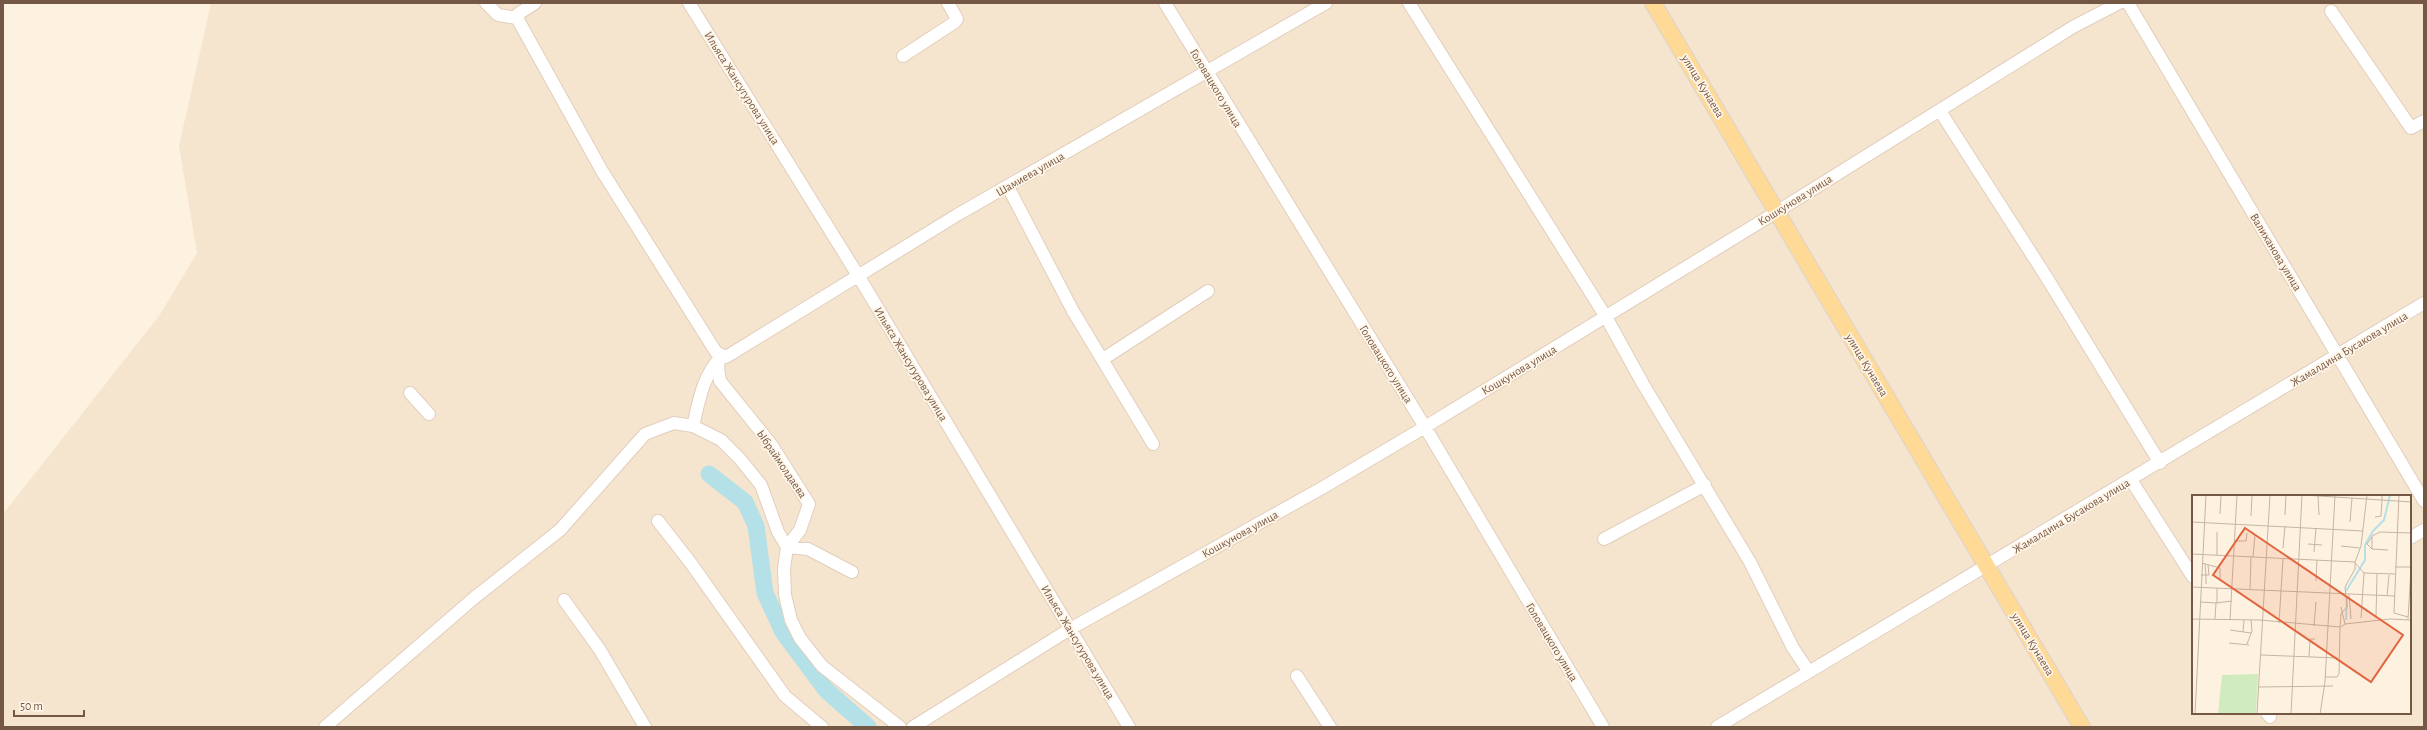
<svg xmlns="http://www.w3.org/2000/svg" width="2427" height="730" font-family="'Alegreya Sans',sans-serif">
  <style>
    .residential { fill: #f5e4ce; fill-rule: evenodd }
    .lines { fill: none; stroke-linecap: round; stroke-linejoin: round }
    .river { stroke: #b4e0e8; stroke-width: 17 }
    .minor-casing { stroke: #e2cebc; stroke-width: 14 }
    .major-casing { stroke: #dbd3cf; stroke-width: 18 }
    .minor { stroke: #fff; stroke-width: 12 }
    .major { stroke: #ffd996; stroke-width: 16 }
    .labels { text-anchor: middle; stroke-width: 3.5; stroke-linejoin: round; paint-order: stroke }
    .street-label { font-size: 12px; fill: #755746; stroke: #fff6e8 }
    .inset-river { fill: none; stroke: #b4e0e8; stroke-width: 2 }
    .inset-road { fill: none; stroke: #c7b4a2; stroke-width: 1 }
    .view { fill: #e2653f; fill-opacity: 0.15; stroke: #e2653f; stroke-width: 2 }
    .inset-edge { fill: none; stroke: #755746; stroke-width: 2 }
  </style>
  <rect width="100%" height="100%" fill="#fdf2e0"/>
  <path class="residential" d="M211 3H2424V727H3V514L159 316 197 253 179 146ZM2193 496H2410V713H2193Z"/>
  <g class="lines">
    <path class="river" d="M709 474 745 502 756 526 765 593 783 632 826 690 868 727"/>
    <defs>
      <path id="minor" d="M486 3 498 15 517 18
        M689 3 859 277 1129 727
        M1165 3 1425 427 1603 727
        M1409 3 1606 317 1643 384 1750 562 1793 648 1809 672
        M2128 3 2424 501
        M2331 11 2411 128 2424 121
        M517 18 602 171 716 352 726 357 957 215 1326 3
        M517 18 518 14 535 3
        M903 56 955 22 957 19 948 3
        M1940 111 2047 278 2160 463
        M1008 187 1073 311 1153 444
        M721 359H719L718 368 720 381 771 444 809 504 800 530 787 547 784 569 785 595 791 620 800 638 822 666 900 727
        M1103 359 1208 291
        M410 393 429 414
        M693 426 721 440 740 459 761 485 778 532 787 547 808 549 852 572
        M2131 480 2193 577
        M658 521 690 562 785 696 822 727
        M2410 538 2424 530
        M1604 539 1705 485
        M564 600 600 650 645 727
        M1297 676 1330 727
        M2267 713 2270 717
        M325 727 474 598 560 530 645 434 674 423 693 426C699 401 702 379 719 359
        M913 727 1070 629 1322 488 1425 427 1778 211 2073 27 2119 3
        M1717 727 2424 303"/>
      <path id="major" d="M1653 3 2082 727"/>
    </defs>
    <use href="#minor" class="minor-casing"/>
    <use href="#major" class="major-casing"/>
    <use href="#minor" class="minor"/>
    <use href="#major" class="major"/>
  </g>
  <g class="labels">
    <g class="street-label">
      <text transform="translate(1703 86) rotate(59)" y="4">улица Кунаева</text>
      <text transform="translate(742 88) rotate(58)" y="4">Ильяса Жансугурова улица</text>
      <text transform="translate(1216 88) rotate(59)" y="4">Головацкого улица</text>
      <text transform="translate(1030 174) rotate(-30)" y="4">Шамиева улица</text>
      <text transform="translate(1795 200) rotate(-32)" y="4">Кошкунова улица</text>
      <text transform="translate(2276 252) rotate(59)" y="4">Валиханова улица</text>
      <text transform="translate(2349 349) rotate(-31)" y="4">Жамалдина Бусакова улица</text>
      <text transform="translate(911 364) rotate(59)" y="4">Ильяса Жансугурова улица</text>
      <text transform="translate(1386 364) rotate(58)" y="4">Головацкого улица</text>
      <text transform="translate(1867 365) rotate(59)" y="4">улица Кунаева</text>
      <text transform="translate(1519 370) rotate(-31)" y="4">Кошкунова улица</text>
      <text transform="translate(782 464) rotate(56)" y="4">Ыбраймолдаева</text>
      <text transform="translate(2071 516) rotate(-31)" y="4">Жамалдина Бусакова улица</text>
      <text transform="translate(1240 534) rotate(-29)" y="4">Кошкунова улица</text>
      <text transform="translate(1078 642) rotate(59)" y="4">Ильяса Жансугурова улица</text>
      <text transform="translate(1552 642) rotate(59)" y="4">Головацкого улица</text>
      <text transform="translate(2033 644) rotate(59)" y="4">улица Кунаева</text>
    </g>
  </g>
  <g transform="translate(2192 495)">
    <rect width="219" height="219" fill="#fdf2e0"/>
    <path d="M66 179 64 219H26L30 180Z" fill="#d0ebbe"/>
    <path class="inset-river" d="M154 96 173 65V50L181 36 192 25 198 0M154 125 155 103"/>
    <path class="inset-road" d="M111 0 190 5V0M126 0 127 20M207 0 202 118 216 122M28 19 29 0M93 20 94 0M59 21 60 0M183 22 189 21 190 5 219 7M0 27 171 36M158 27 160 3M25 37V60M180 42 175 49 180 54M43 46H54L55 38M116 49 130 50M149 51 168 53M91 53 93 31M196 55 180 54V41L188 37 219 38M122 57 124 33M0 59 163 67M61 62 63 40M10 68 28 73V84M163 68 172 78M203 72H219M172 78 203 79M9 80H14L13 69M124 86 125 65M14 89V80H17L16 70M0 92 203 101M58 95 59 62M157 100 159 124M195 101 197 80M8 107 24 108 23 124M24 108 40 106M25 108V93M149 112 153 129M184 121 185 79M169 123 172 78M0 124 68 125 148 132 147 179 145 182H133M216 124 219 74M38 125 45 0M87 128 91 64M122 131 124 107M148 132 149 119 155 112 153 92 163 74V67L169 51 175 0M149 132 153 129 198 124 219 125M38 135 59 138M51 137 52 125M37 148 57 150M55 149 60 136 59 125M69 160 146 163M117 162 118 144H123M67 192 141 191M3 219 14 0M65 219 78 0M99 219 110 0M128 219 133 187 143 0"/>
    <path class="view" d="M53 33 211 140 179 187 21 80Z"/>
    <rect width="219" height="219" class="inset-edge"/>
  </g>
  <rect width="2427" height="730" fill="none" stroke="#755746" stroke-width="8"/>
  <path d="M14 710v6h70v-6" fill="none" stroke="#755746" stroke-width="2"/>
  <text x="20" y="710" font-size="12" fill="#755746" stroke="#fff6e8" stroke-width="3" paint-order="stroke">50 m</text>
</svg>
